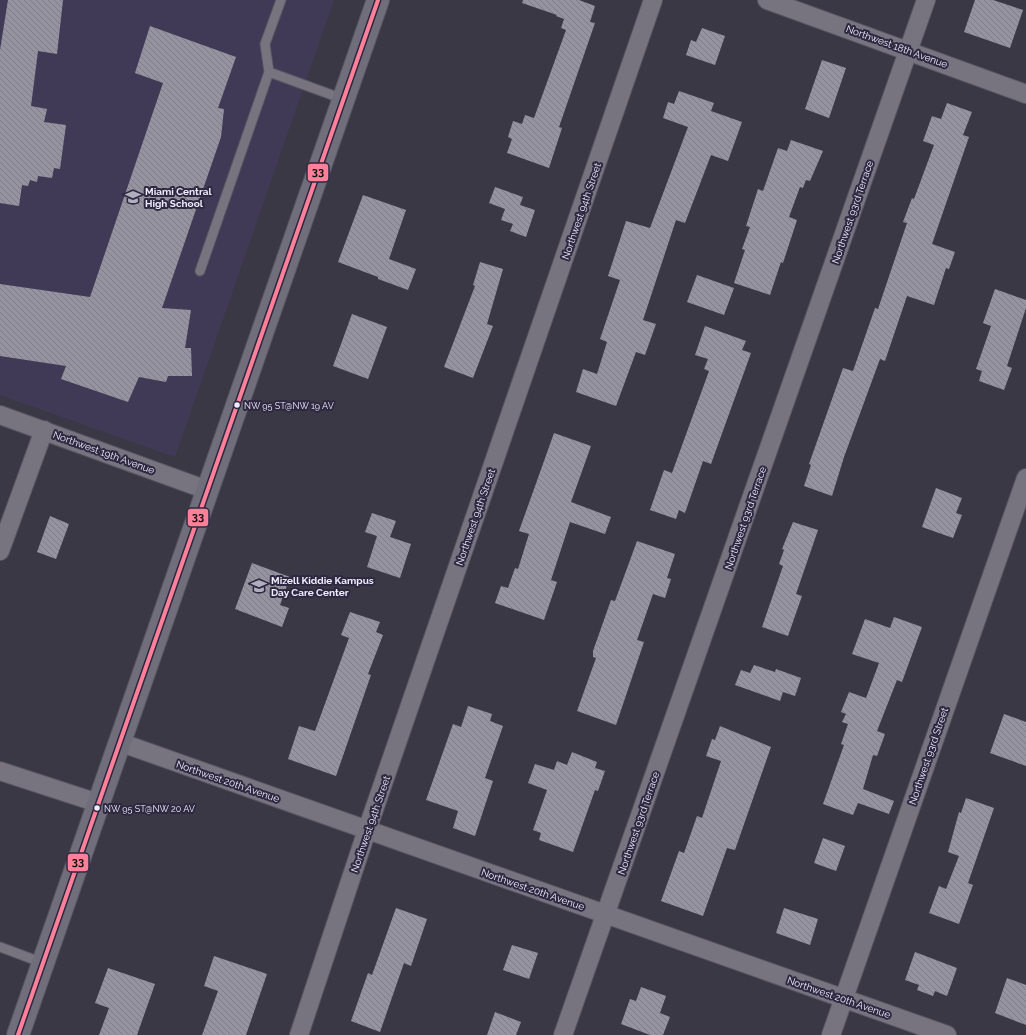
<svg xmlns="http://www.w3.org/2000/svg" width="1026" height="1035" font-family="Raleway,sans-serif">
  <style>
    .built { fill: #413a57 }
    .building { fill: url(#building-back-hatch) }
    .lines { fill: none; stroke-linecap: round; stroke-linejoin: round }
    .lane-casing { stroke: #585562; stroke-width: 11 }
    .street-casing { stroke: #585562; stroke-width: 20 }
    .secondary-casing { stroke: #585562; stroke-width: 24 }
    .lane { stroke: #777480; stroke-width: 9 }
    .street { stroke: #777480; stroke-width: 18 }
    .secondary { stroke: #716e7b; stroke-width: 22 }
    .bus-1-casing { stroke: #2e2840; stroke-width: 7 }
    .bus-1 { stroke: #ff8098; stroke-width: 4 }
    .bus-dot { fill: #efecfd; stroke: #2e2840; stroke-width: 1.5 }
    .labels { text-anchor: middle; stroke-width: 4; stroke-linejoin: round; paint-order: stroke }
    .bus-label { font-size: 9px; fill: #efecfd; stroke: #2e2840; text-anchor: start }
    .street-label { font-size: 10px; fill: #efecfd; stroke: #2e2840 }
    .poi-label { font-size: 10px; font-weight: bold; fill: #efecfd; stroke: #2e2840; text-anchor: start }
    .line-badge { stroke: #2e2840; stroke-width: 1.5 }
    .pale-badge-label { font-size: 11px; text-anchor: middle; font-weight: bold; fill: #111 }
  </style>
  <defs>
    <pattern id="building-back-hatch" width="6" height="6" patternUnits="userSpaceOnUse"><rect width="6" height="6" fill="#9693a0"/><path d="M-1 5l2 2M0 0l6 6M5-1l2 2" fill="none" stroke="#7f7c87"/></pattern>
  </defs>
  <rect width="100%" height="100%" fill="#3b3845"/>
  <path class="built" d="M0 0H334L175 457 0 395Z"/>
  <path class="building" d="M8 0H63L57 54 38 51 31 106 47 109 44 122 66 125 60 169 54 168 52 178 38 176 37 182 30 180 28 186 22 185 19 206 0 203V50Z
    M523 0H579L595 6 590 22 595 23 559 127 562 128 549 168 507 153 512 139 508 137 513 121 522 124 525 115 534 118 566 30 561 28 564 19 556 16 557 15 522 3Z
    M975 0H993L1023 10 1010 48 964 32Z
    M150 26 236 57 218 108 224 109 221 137 162 308 191 310 185 348H191L192 376H168L166 382 139 377 128 402 61 379 66 366 0 356V284L90 297 163 83 135 73Z
    M702 28 725 36 715 65 686 55 691 40 696 42Z
    M822 60 846 68 829 118 805 109Z
    M679 91 714 103 711 111 742 122 728 161 711 155 685 223 676 220 643 320 656 324 645 355 636 352 616 406 576 392 583 369 597 374 607 342 600 339 620 280 608 276 626 221 650 228 688 127 663 118 668 102 674 104Z
    M947 103 972 112 963 135 969 137 932 244 955 252 949 269 946 268 934 305 907 296 885 361 880 359 844 457 832 496 804 486 811 465 809 464 843 368 853 371 875 308 878 309 907 223 903 222 912 198 914 199 934 145 923 141 932 116 941 119Z
    M791 140 823 151 810 181 806 180 803 188 800 187 789 217 797 220 783 263 781 262 770 295 734 283 745 250 742 249 750 227 746 226 758 189 763 191 778 148 787 151Z
    M495 187 523 197 520 205 535 210 526 237 510 231 513 224 501 220 505 209 489 203Z
    M363 195 406 210 389 259 416 269 408 290 378 279V277L338 262Z
    M480 262 503 269 487 324 493 326 473 378 444 367 475 286 473 285Z
    M697 275 734 288 724 315 687 302Z
    M995 289 1026 300V308L1007 366 1012 368 1004 390 979 381 982 371 976 369 991 326 983 323Z
    M352 314 387 327 368 379 333 366Z
    M705 326 746 341 742 350 751 353 711 464 703 461 685 513 679 510 676 519 650 510 664 470 672 473 709 371 704 369 708 359 695 355Z
    M554 433 591 446 571 502 611 517 605 534 570 522 551 580 557 582 544 620 495 603 501 586 508 588 515 568 518 569 529 534 519 531Z
    M936 488 962 498 956 513 962 515 953 538 922 527Z
    M372 513 396 521 390 537 411 544 400 578 367 567 377 536 365 532Z
    M50 516 69 524 56 559 37 552Z
    M793 522 818 530 796 594 802 596 788 636 762 627 783 566 779 564 784 550 782 549Z
    M637 541 675 554 667 578 671 579 665 598 653 594 637 640 644 642 616 725 577 711 596 658 593 657V651L611 600 615 601Z
    M252 563 290 577 280 605 289 608 282 627 235 609Z
    M350 612 380 622 376 632 383 635 368 674 371 675 336 776 288 759 299 726 315 731 349 638 341 635Z
    M894 617 922 627 902 682 897 680 877 731 885 734 877 756 873 755 863 789 894 801 889 814 858 803 853 815 823 804 844 745 841 744 848 724 842 722 846 714 841 712 849 692 866 698 879 663 852 654 865 619 890 628Z
    M754 665 775 672 776 669 801 678 795 696 783 692 780 701 735 685 741 670 750 673Z
    M468 706 492 714 490 721 503 726 485 778 493 781 475 836 453 828 458 811 426 800 453 724 461 727Z
    M1004 714 1026 722V766L990 753Z
    M720 726 771 747 735 850 727 848 703 916 661 901 679 851 684 853 697 816 702 818 721 761 706 756 712 739 715 740Z
    M572 752 597 762 595 768 605 771 598 791 595 790 573 852 539 840 541 833 533 830 547 790 528 783 535 764 554 770 557 761 567 765Z
    M966 798 994 808 968 883 973 885 959 924 929 913 939 886 946 889 959 856 948 852 959 812 961 813Z
    M823 838 845 846 836 871 814 863Z
    M396 908 427 919 411 966 404 963 380 1032 351 1021 368 973 372 975Z
    M784 908 818 919 810 945 776 933Z
    M512 945 538 953 529 979 503 970Z
    M915 952 957 968 947 996 935 991 933 996 917 990 919 985 905 980Z
    M214 956 267 974 246 1035H202L218 991 204 986Z
    M108 968 155 984 137 1035H99L109 1008 95 1003Z
    M1007 978 1026 985V1025L995 1013Z
    M641 987 666 996 660 1013 670 1017 663 1035H650L621 1024 630 999 636 1001Z
    M495 1012 521 1022 516 1035H487Z"/>
  <g class="lines">
    <defs>
      <path id="lane" d="M269 72 343 99
        M200 271 269 72 265 44 281 0
        M0 947 43 963"/>
      <path id="street" d="M767 0 1026 94
        M0 415 207 490
        M0 551 44 430
        M119 742 947 1035
        M0 771 98 803
        M299 1035 367 830 653 0
        M563 1035 926 0
        M831 1035 1026 478"/>
      <path id="secondary" d="M18 1035 378 0"/>
    </defs>
    <use href="#lane" class="lane-casing"/>
    <use href="#street" class="street-casing"/>
    <use href="#secondary" class="secondary-casing"/>
    <use href="#lane" class="lane"/>
    <use href="#street" class="street"/>
    <use href="#secondary" class="secondary"/>
    <defs>
      <path id="bus-1" d="M18 1035 378 0"/>
    </defs>
    <use href="#bus-1" class="bus-1-casing"/>
    <use href="#bus-1" class="bus-1"/>
  </g>
  <defs>
    <symbol id="school-bare" viewBox="-9 -9 18 18"><path d="M0-5L7-2L0 1L-7-2ZM-4 1L0 2.5L4 1V4Q0 6-4 4Z" fill="#b0adbd" stroke="#2e2840" stroke-width="2.5" paint-order="stroke"/></symbol>
  </defs>
  <g fill-rule="evenodd">
    <use href="#school-bare" x="122" y="186" width="22" height="22"/>
    <use href="#school-bare" x="248" y="575" width="22" height="22"/>
  </g>
  <g class="bus-dot">
    <circle cx="237" cy="405" r="3.5"/>
    <circle cx="97" cy="808" r="3.5"/>
  </g>
  <g class="labels">
    <g class="bus-label">
      <text x="244" y="409">NW 95 ST@NW 19 AV</text>
      <text x="104" y="812">NW 95 ST@NW 20 AV</text>
    </g>
    <g class="street-label">
      <text transform="translate(897 46) rotate(20)" y="4">Northwest 18th Avenue</text>
      <text transform="translate(581 211) rotate(-71)" y="4">Northwest 94th Street</text>
      <text transform="translate(852 212) rotate(-71)" y="4">Northwest 93rd Terrace</text>
      <text transform="translate(104 452) rotate(20)" y="4">Northwest 19th Avenue</text>
      <text transform="translate(475 517) rotate(-71)" y="4">Northwest 94th Street</text>
      <text transform="translate(745 518) rotate(-71)" y="4">Northwest 93rd Terrace</text>
      <text transform="translate(928 756) rotate(-71)" y="4">Northwest 93rd Street</text>
      <text transform="translate(228 781) rotate(19)" y="4">Northwest 20th Avenue</text>
      <text transform="translate(638 823) rotate(-71)" y="4">Northwest 93rd Terrace</text>
      <text transform="translate(370 824) rotate(-71)" y="4">Northwest 94th Street</text>
      <text transform="translate(533 889) rotate(19)" y="4">Northwest 20th Avenue</text>
      <text transform="translate(839 997) rotate(19)" y="4">Northwest 20th Avenue</text>
    </g>
    <g class="poi-label">
      <text x="145" y="195">Miami Central<tspan x="145" dy="12">High School</tspan></text>
      <text x="271" y="584">Mizell Kiddie Kampus<tspan x="271" dy="12">Day Care Center</tspan></text>
    </g>
  </g>
  <g class="line-badge">
    <rect x="307" y="163" width="22" height="19" rx="4" fill="#ff8098"/>
    <rect x="187" y="508" width="22" height="19" rx="4" fill="#ff8098"/>
    <rect x="67" y="853" width="22" height="19" rx="4" fill="#ff8098"/>
  </g>
  <g class="pale-badge-label">
    <text x="318" y="176">33</text>
    <text x="198" y="521">33</text>
    <text x="78" y="866">33</text>
  </g>
</svg>
